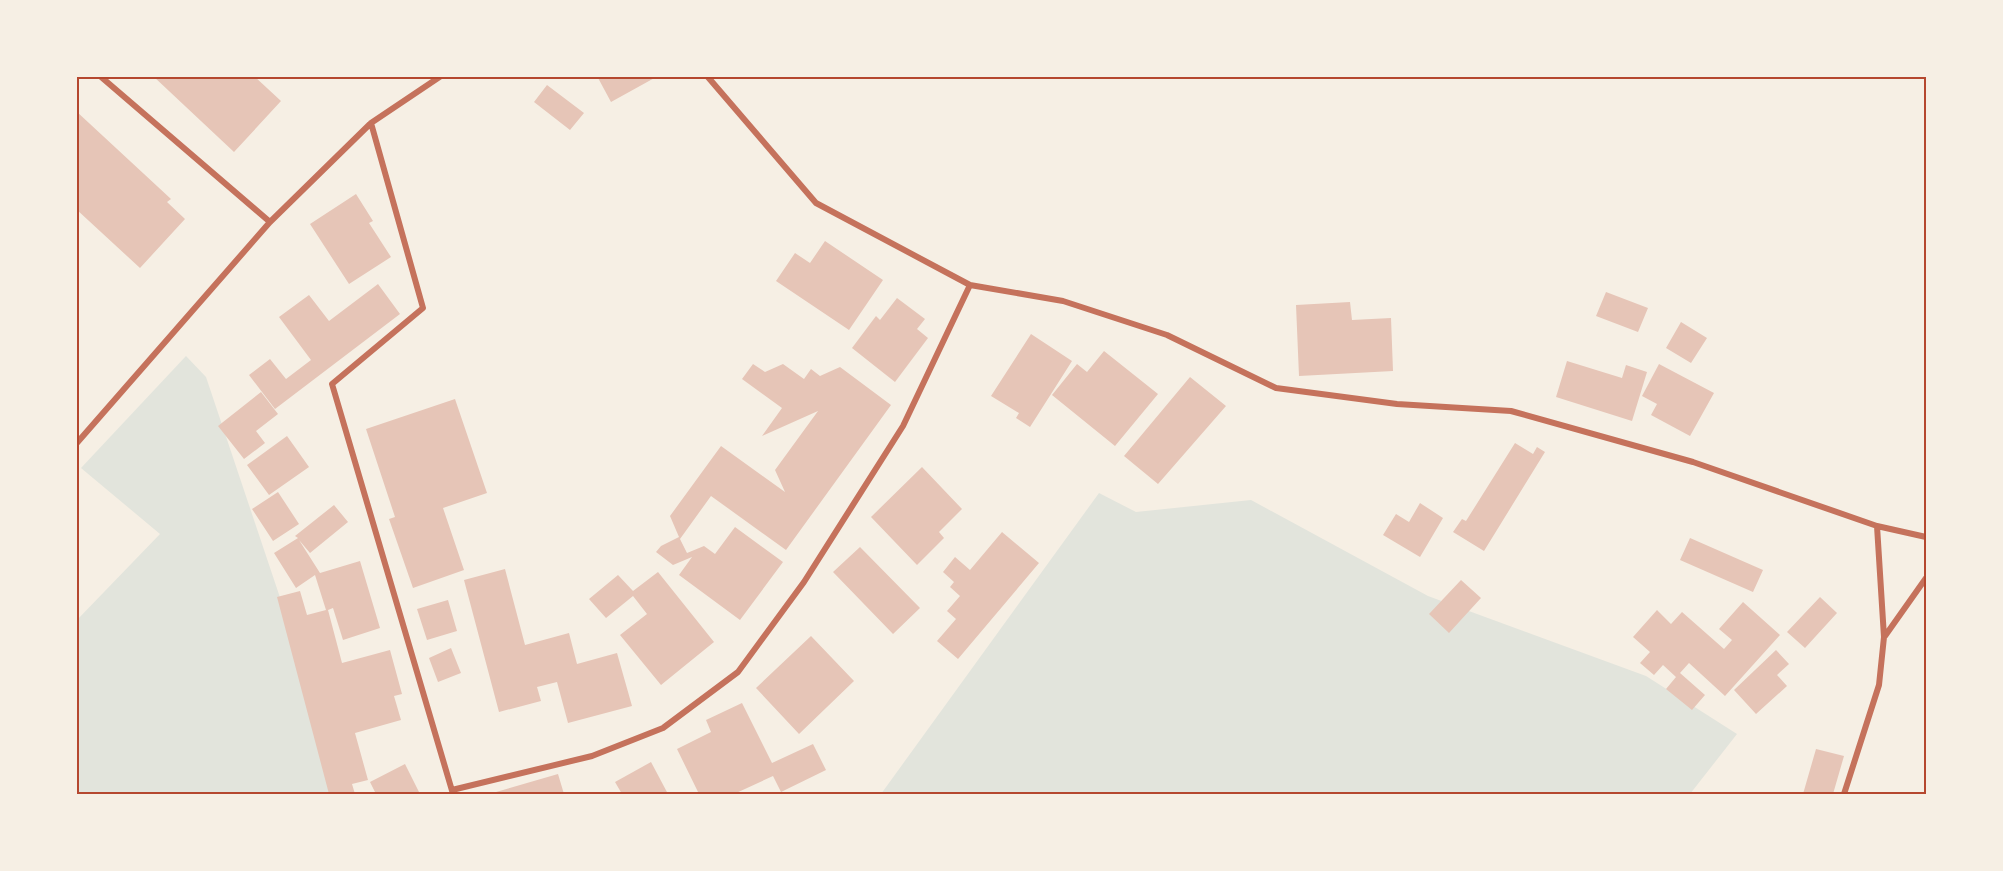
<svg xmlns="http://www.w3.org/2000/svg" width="2003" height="871" font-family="Mulish,sans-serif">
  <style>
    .green { fill: #e2e4dc }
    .building { fill: #e6c5b7 }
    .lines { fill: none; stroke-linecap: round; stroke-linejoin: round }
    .minor { stroke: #c5725c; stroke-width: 6 }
    .neatline { fill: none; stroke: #b5482f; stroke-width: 2 }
  </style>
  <rect width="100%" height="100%" fill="#f6efe4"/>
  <path class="green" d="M186 356 206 377 307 678 336 794H77L76 621 160 534 81 468Z
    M1099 493 1136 512 1251 500 1428 596 1646 676 1737 734 1690 794H881Z"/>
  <path class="building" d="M153 76H254L281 101 234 152Z
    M597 76H658L611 102Z
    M547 85 584 113 570 130 534 102Z
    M76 111 171 199 167 202 185 219 140 268 76 209Z
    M356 194 373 221 369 223 391 257 349 284 310 224Z
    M825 241 883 280 849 330 776 281 795 253 810 263Z
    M378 284 400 314 275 409 249 375 270 359 286 379 311 360 279 317 309 295 329 321Z
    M1606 292 1648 308 1638 332 1596 316Z
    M897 298 925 319 917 329 928 338 895 382 852 348 876 316 880 320Z
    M1350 302 1352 320 1391 318 1393 371 1299 376 1296 305Z
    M1681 322 1707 338 1691 363 1666 348Z
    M1031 334 1072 361 1030 427 1016 418 1019 413 991 396Z
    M1104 351 1158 394 1115 446 1052 395 1077 364 1087 372Z
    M1567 361 1622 378 1626 365 1647 372 1632 421 1556 397Z
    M753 364 765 372 783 364 804 379 811 369 820 376 840 367 891 405 786 550 711 496 680 539 687 553 704 546 715 554 735 527 783 562 740 620 679 575 692 557 673 565 656 552 661 546 679 537 670 516 721 446 785 492 775 470 818 411 762 436 782 408 742 379Z
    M1659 364 1714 393 1690 436 1651 415 1657 404 1642 396Z
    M1190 377 1226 406 1158 484 1124 456Z
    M261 392 278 414 256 431 265 443 244 459 218 426Z
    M455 399 487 493 443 508 464 570 413 588 389 519 395 517 366 429Z
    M287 436 309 467 269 495 247 465Z
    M1515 443 1533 454 1537 447 1545 452 1484 551 1453 532 1462 519 1466 521Z
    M922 467 962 509 939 532 944 538 917 565 871 517Z
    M278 492 299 524 273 541 252 509Z
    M1420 503 1443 518 1420 557 1383 535 1396 514 1409 522Z
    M334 505 348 522 310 553 299 540 320 573 360 561 380 628 343 640 333 608 328 610 342 663 390 650 402 694 394 696 401 720 355 733 368 780 352 784 355 794H329L277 597 300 591 307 615 326 610 315 575 296 588 274 553 298 538 295 536Z
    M1002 532 1039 563 958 659 937 641 956 619 947 611 960 596 950 587 954 582 943 572 955 557 970 570Z
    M1690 538 1763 570 1753 592 1680 560Z
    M860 547 920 608 893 634 833 572Z
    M505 569 525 645 569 633 577 664 617 653 632 706 568 723 557 682 537 687 541 701 499 712 464 580Z
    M658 572 714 642 661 685 620 635 647 614 633 596 606 618 589 599 618 575 633 591Z
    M1461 580 1481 598 1449 633 1429 614Z
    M1820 597 1837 613 1805 648 1787 632Z
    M448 600 457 631 427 640 417 609Z
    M1743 602 1780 635 1725 696 1689 663 1680 673 1705 695 1692 710 1666 689 1676 677 1663 665 1654 675 1640 663 1650 652 1633 637 1657 610 1671 624 1682 612 1724 649 1732 640 1719 629Z
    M811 636 854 681 799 734 756 688Z
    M451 648 461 673 438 682 429 658Z
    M1776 650 1789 664 1777 675 1787 686 1756 714 1734 690Z
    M742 703 772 763 813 744 826 770 781 792 773 776 734 794H699L677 749 711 732 706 720Z
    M1816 749 1844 756 1833 794H1803Z
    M651 762 668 794H622L615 782Z
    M405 764 420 794H376L370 782Z
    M558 774 564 794H489Z"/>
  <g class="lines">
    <path class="minor" d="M100 76 270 222
      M707 76 816 203 970 285 1063 301 1167 335 1276 388 1397 404 1511 411 1693 462 1877 526 1926 537
      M371 123 423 308 332 384 453 794
      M76 444 270 222 371 123 441 76
      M1885 636 1926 578
      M452 790 592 756 663 728 738 672 804 582 903 426 970 285
      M1844 794 1879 685 1884 637 1877 526"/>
  </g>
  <rect width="2003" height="871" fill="none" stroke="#f6efe4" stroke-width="156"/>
  <rect x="78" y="78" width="1847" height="715" class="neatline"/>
</svg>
